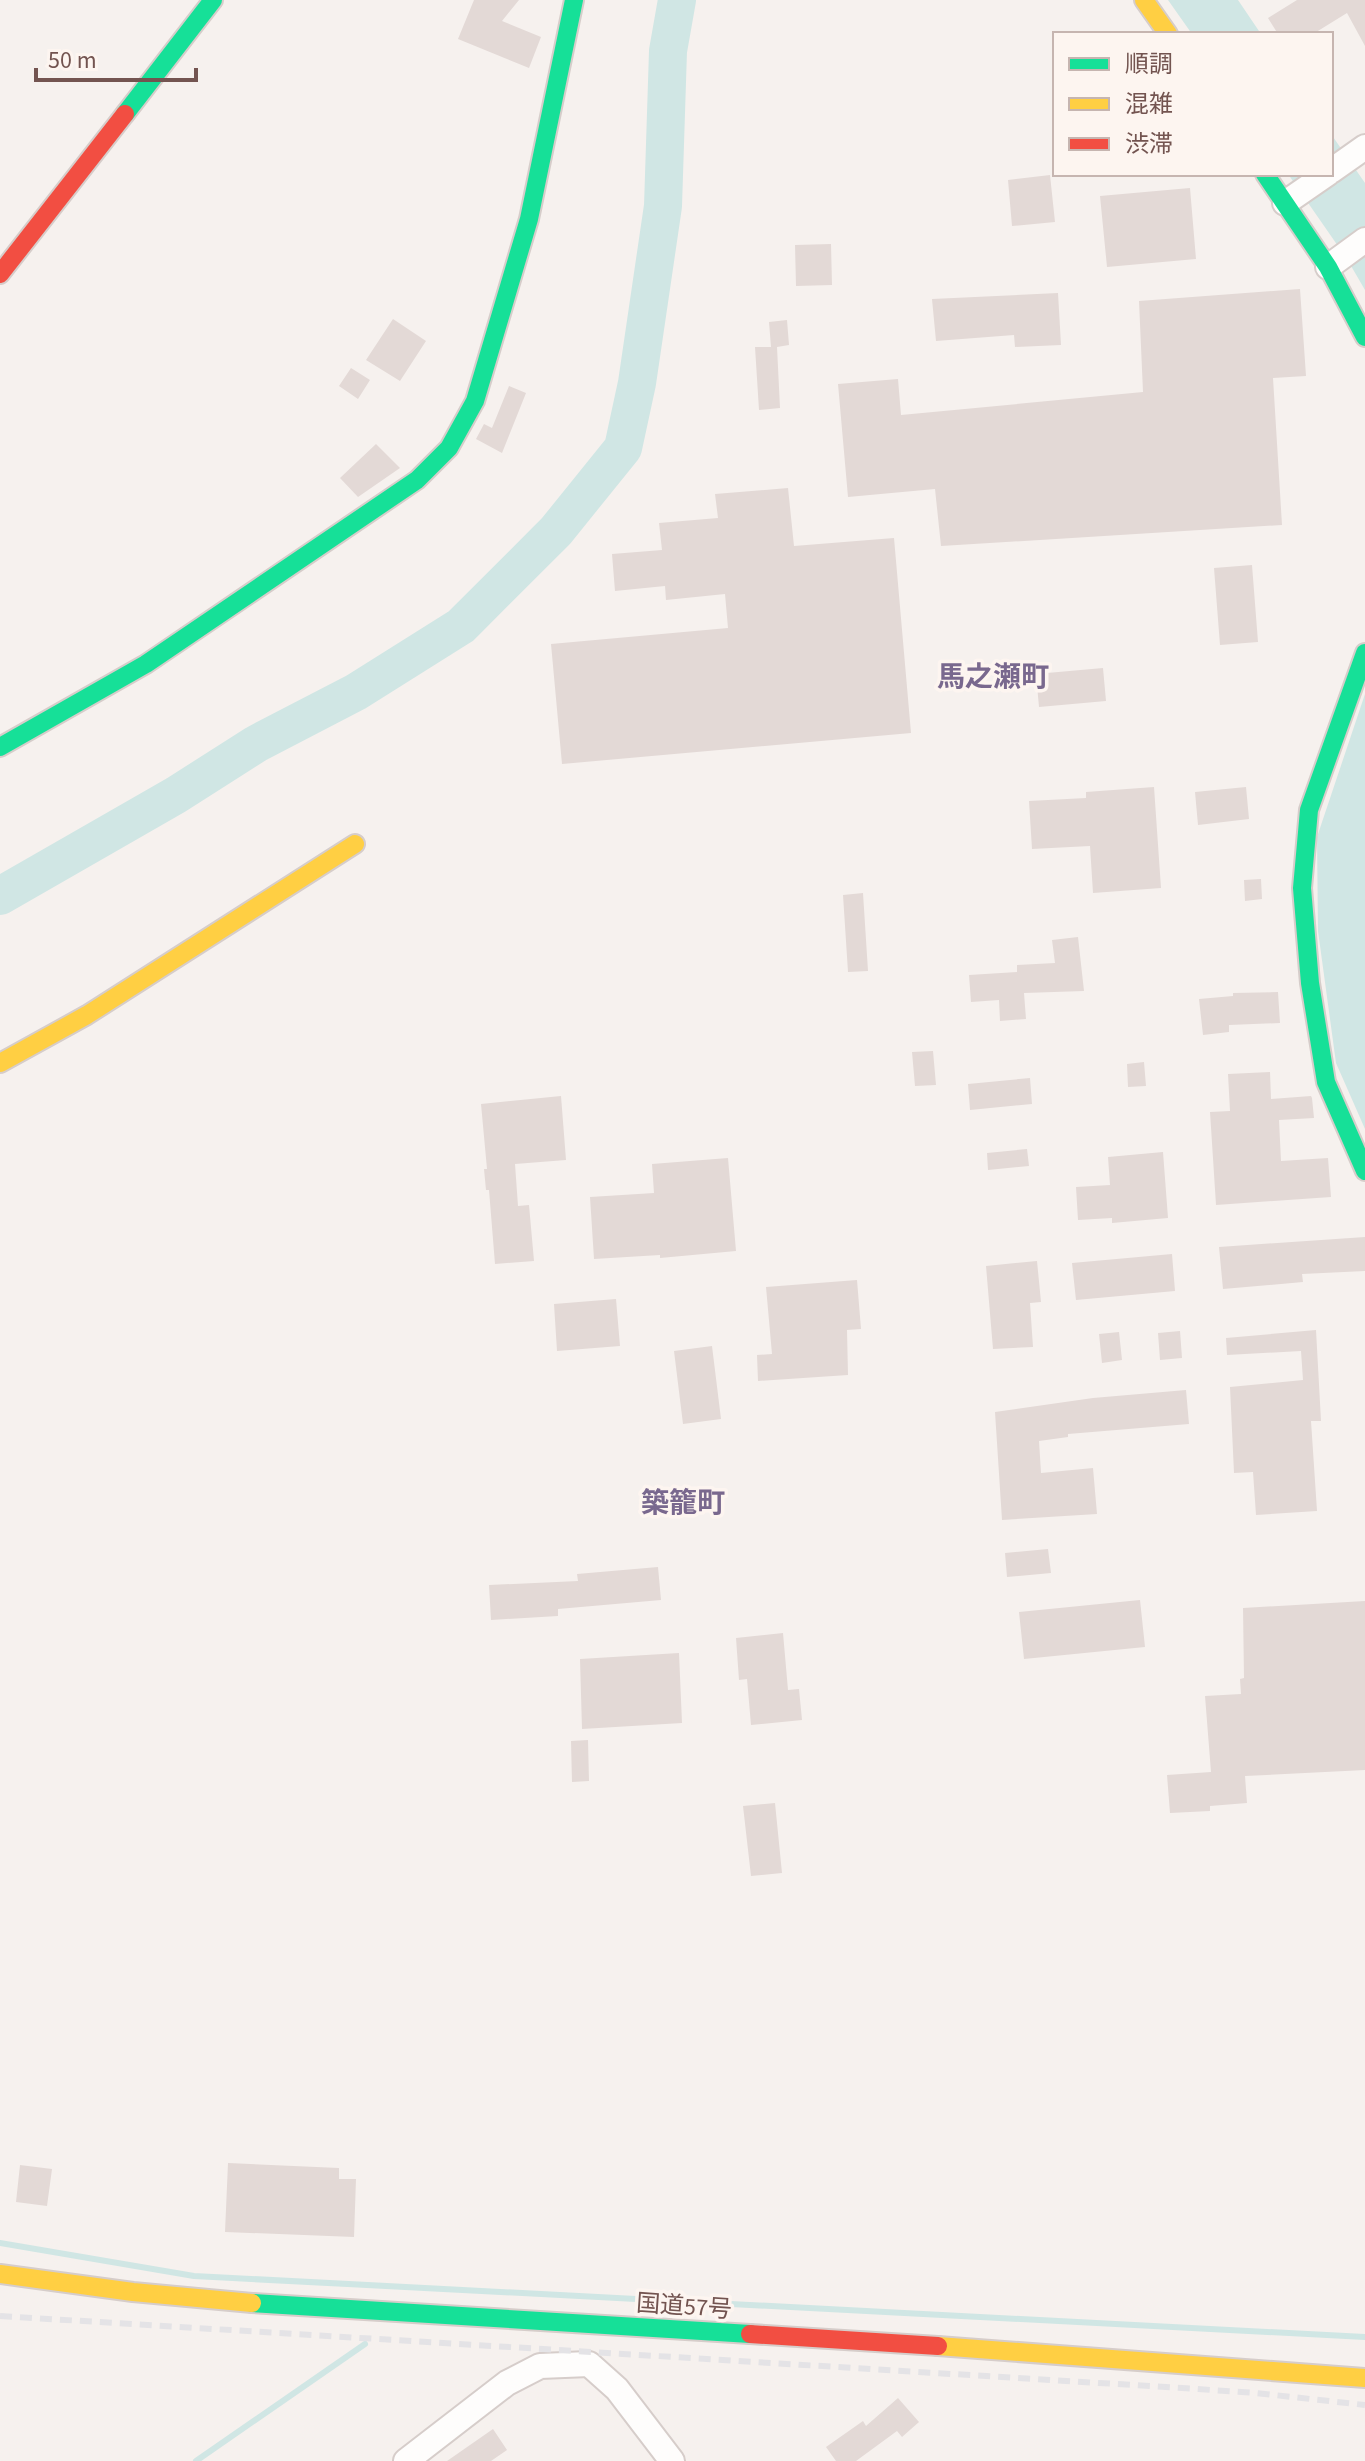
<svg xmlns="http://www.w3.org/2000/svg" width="1365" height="2461" font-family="'Source Sans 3','Noto Sans JP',sans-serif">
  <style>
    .water { fill: #d0e6e4 }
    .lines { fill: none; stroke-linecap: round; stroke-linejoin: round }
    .stream { stroke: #d0e6e4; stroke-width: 6 }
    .river { stroke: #d0e6e4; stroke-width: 38 }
    .building { fill: #e3d9d6 }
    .street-casing { stroke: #d6cdca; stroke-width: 28 }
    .fast-casing { stroke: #d6cdca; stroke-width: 22 }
    .slow-casing { stroke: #d6cdca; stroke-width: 22 }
    .jam-casing { stroke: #d6cdca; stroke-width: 22 }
    .street { stroke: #fefdfc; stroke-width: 24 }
    .fast { stroke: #16e098; stroke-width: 18 }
    .slow { stroke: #ffcf43; stroke-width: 18 }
    .jam { stroke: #f24e42; stroke-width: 18 }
    .rail { stroke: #e4e3e6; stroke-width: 6; stroke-dasharray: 12 8; stroke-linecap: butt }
    .labels { text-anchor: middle; stroke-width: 7; stroke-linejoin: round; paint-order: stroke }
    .street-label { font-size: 24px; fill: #735450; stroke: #fdf5f0 }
    .quarter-label { font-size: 28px; font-weight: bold; fill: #79688e; stroke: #fdf5f0 }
  </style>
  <rect width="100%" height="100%" fill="#f6f1ee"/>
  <path class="water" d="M1168 0H1238L1261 34H1192Z
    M1331 134 1365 183V290L1347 259 1288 174H1331Z
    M1365 694V1129L1336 1063 1318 931 1317 837Z"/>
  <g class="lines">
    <path class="stream" d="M0 2243 194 2276 1365 2337
      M196 2461 365 2344"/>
    <path class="river" d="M0 896 176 795 256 744 356 692 461 626 556 531 623 448 637 383 663 206 668 51 677 0"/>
  </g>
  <path class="building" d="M474 0H519L502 21 541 37 529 68 458 39Z
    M1297 0H1365V46L1347 13 1313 34H1278L1268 18Z
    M1050 175 1055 222 1012 226 1008 180Z
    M1190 188 1196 259 1107 267 1100 196Z
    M831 244 832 285 796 286 795 245Z
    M1300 289 1306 376 1273 378 1282 525 941 546 935 489 848 497 838 384 898 379 901 415 1143 392 1139 301Z
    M1058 293 1061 345 1015 347 1014 335 936 341 932 299Z
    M393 319 426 341 400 381 366 360Z
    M787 320 789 345 777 347 780 408 759 410 755 347H771L769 322Z
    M351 368 370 380 358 399 339 386Z
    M509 386 526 393 502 453 476 439 484 424 492 428Z
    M376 444 400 468 358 497 340 478Z
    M788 488 794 546 894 538 911 733 562 764 551 644 728 628 725 594 666 600 665 586 615 591 612 554 662 550 659 523 718 518 715 494Z
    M1252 565 1258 642 1220 645 1214 568Z
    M1103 668 1106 701 1039 707 1036 674Z
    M1154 787 1161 888 1093 893 1090 846 1032 849 1029 801 1086 798V792Z
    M1246 787 1249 819 1198 825 1195 792Z
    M1261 879 1262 899 1245 901 1244 880Z
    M863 893 868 971 848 972 843 895Z
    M1078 937 1084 991 1024 993 1026 1019 1000 1021 999 1000 971 1002 969 975 1017 972V965L1055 963 1052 940Z
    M1278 992 1280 1023 1229 1025V1032L1203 1035 1199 999 1233 996V993Z
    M933 1051 936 1085 915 1086 912 1052Z
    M1144 1062 1146 1086 1128 1087 1127 1064Z
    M1270 1072 1271 1099 1311 1096 1312 1098 1314 1118 1279 1120 1281 1161 1328 1158 1331 1197 1216 1205 1210 1112 1230 1111 1228 1074Z
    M1030 1078 1032 1104 970 1110 968 1084Z
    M561 1096 566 1160 515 1164 518 1206 529 1205 534 1261 495 1264 489 1190H486L484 1169H487L481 1104Z
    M1027 1149 1029 1166 988 1170 987 1153Z
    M1163 1152 1168 1218 1112 1223V1218L1078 1220 1076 1187 1110 1185 1108 1157Z
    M728 1158 736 1251 660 1258V1255L594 1259 590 1197 654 1193 652 1164Z
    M1365 1237V1271L1302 1274 1303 1282 1223 1289 1219 1247Z
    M1172 1254 1175 1291 1076 1300 1072 1263Z
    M1037 1261 1041 1302 1030 1303 1033 1347 993 1349 986 1266Z
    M857 1280 861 1329 847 1330 848 1375 758 1381 757 1355 772 1354 766 1287Z
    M616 1299 620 1346 557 1351 554 1304Z
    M1316 1330 1321 1421H1311L1317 1511 1256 1515 1253 1472 1234 1473 1230 1387 1303 1380 1301 1351 1227 1355 1226 1338Z
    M1180 1331 1182 1358 1160 1360 1158 1333Z
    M1119 1332 1122 1360 1102 1363 1099 1334Z
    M712 1346 721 1419 683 1424 674 1351Z
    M1186 1390 1189 1424 1068 1434V1437L1039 1441 1041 1473 1093 1468 1097 1514 1002 1520 995 1412 1093 1398Z
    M1048 1549 1051 1573 1007 1577 1005 1553Z
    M658 1567 661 1600 558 1609V1616L491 1620 489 1585 578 1581 577 1574Z
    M1140 1600 1145 1647 1024 1659 1019 1612Z
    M1365 1601V1770L1245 1776 1247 1803 1210 1806V1811L1170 1813 1167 1775 1211 1772 1205 1696 1241 1694 1240 1679 1244 1678 1243 1608Z
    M783 1633 788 1690 799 1689 802 1720 751 1725 747 1679 739 1680 736 1638Z
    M679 1653 682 1723 582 1729 580 1659Z
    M588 1740 589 1781 572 1782 571 1741Z
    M775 1803 782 1873 751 1876 743 1806Z
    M228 2163 339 2168V2179H356L354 2237 225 2232Z
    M20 2165 52 2169 47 2206 16 2202Z
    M898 2398 919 2422 902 2437 897 2431 856 2461H836L826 2447 863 2421 866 2426Z
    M493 2429 507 2450 491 2461H447Z"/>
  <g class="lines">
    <defs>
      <path id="street" d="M1331 171 1365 147
        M1285 203 1327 174
        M1328 267 1365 240
        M406 2461 507 2383 540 2366 589 2364 617 2389 672 2461"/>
      <path id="fast" d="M125 114 213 0
        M1265 174 1328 267 1365 337
        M1365 653 1309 810 1302 888 1310 983 1326 1082 1365 1171
        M0 747 146 664 417 480 449 448 475 401 529 219 574 0
        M252 2303 750 2334"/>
      <path id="slow" d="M1144 0 1168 34
        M0 1063 87 1015 355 844
        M0 2274 133 2292 252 2303
        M938 2346 1365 2378"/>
      <path id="jam" d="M0 274 125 114
        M750 2334 938 2346"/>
    </defs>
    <use href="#street" class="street-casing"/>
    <use href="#fast" class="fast-casing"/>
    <use href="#slow" class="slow-casing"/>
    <use href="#jam" class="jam-casing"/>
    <use href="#street" class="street"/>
    <use href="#fast" class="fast"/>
    <use href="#slow" class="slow"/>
    <use href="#jam" class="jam"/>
    <path class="rail" d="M0 2316 1182 2388 1256 2393 1365 2405"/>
  </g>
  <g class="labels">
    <g class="street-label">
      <text transform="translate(684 2306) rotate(4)" y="8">国道57号</text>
    </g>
    <g class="quarter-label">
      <text x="993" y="686">馬之瀬町</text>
      <text x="683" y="1512">築籠町</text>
    </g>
  </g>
  <rect x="1053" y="32" width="280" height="144" fill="#fdf5f0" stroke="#c6b5b0" stroke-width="2"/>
  <rect x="1069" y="58" width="40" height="12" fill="#16e098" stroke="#c6b5b0" stroke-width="2"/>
  <text x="1125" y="72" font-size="24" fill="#735450">順調</text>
  <rect x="1069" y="98" width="40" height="12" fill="#ffcf43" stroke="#c6b5b0" stroke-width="2"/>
  <text x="1125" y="112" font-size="24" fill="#735450">混雑</text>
  <rect x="1069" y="138" width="40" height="12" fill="#f24e42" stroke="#c6b5b0" stroke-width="2"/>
  <text x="1125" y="152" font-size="24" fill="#735450">渋滞</text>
  <path d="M36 68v12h160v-12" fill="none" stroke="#735450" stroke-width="4"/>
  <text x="48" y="68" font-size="24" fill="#735450" stroke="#fdf5f0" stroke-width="6" paint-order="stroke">50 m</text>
</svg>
